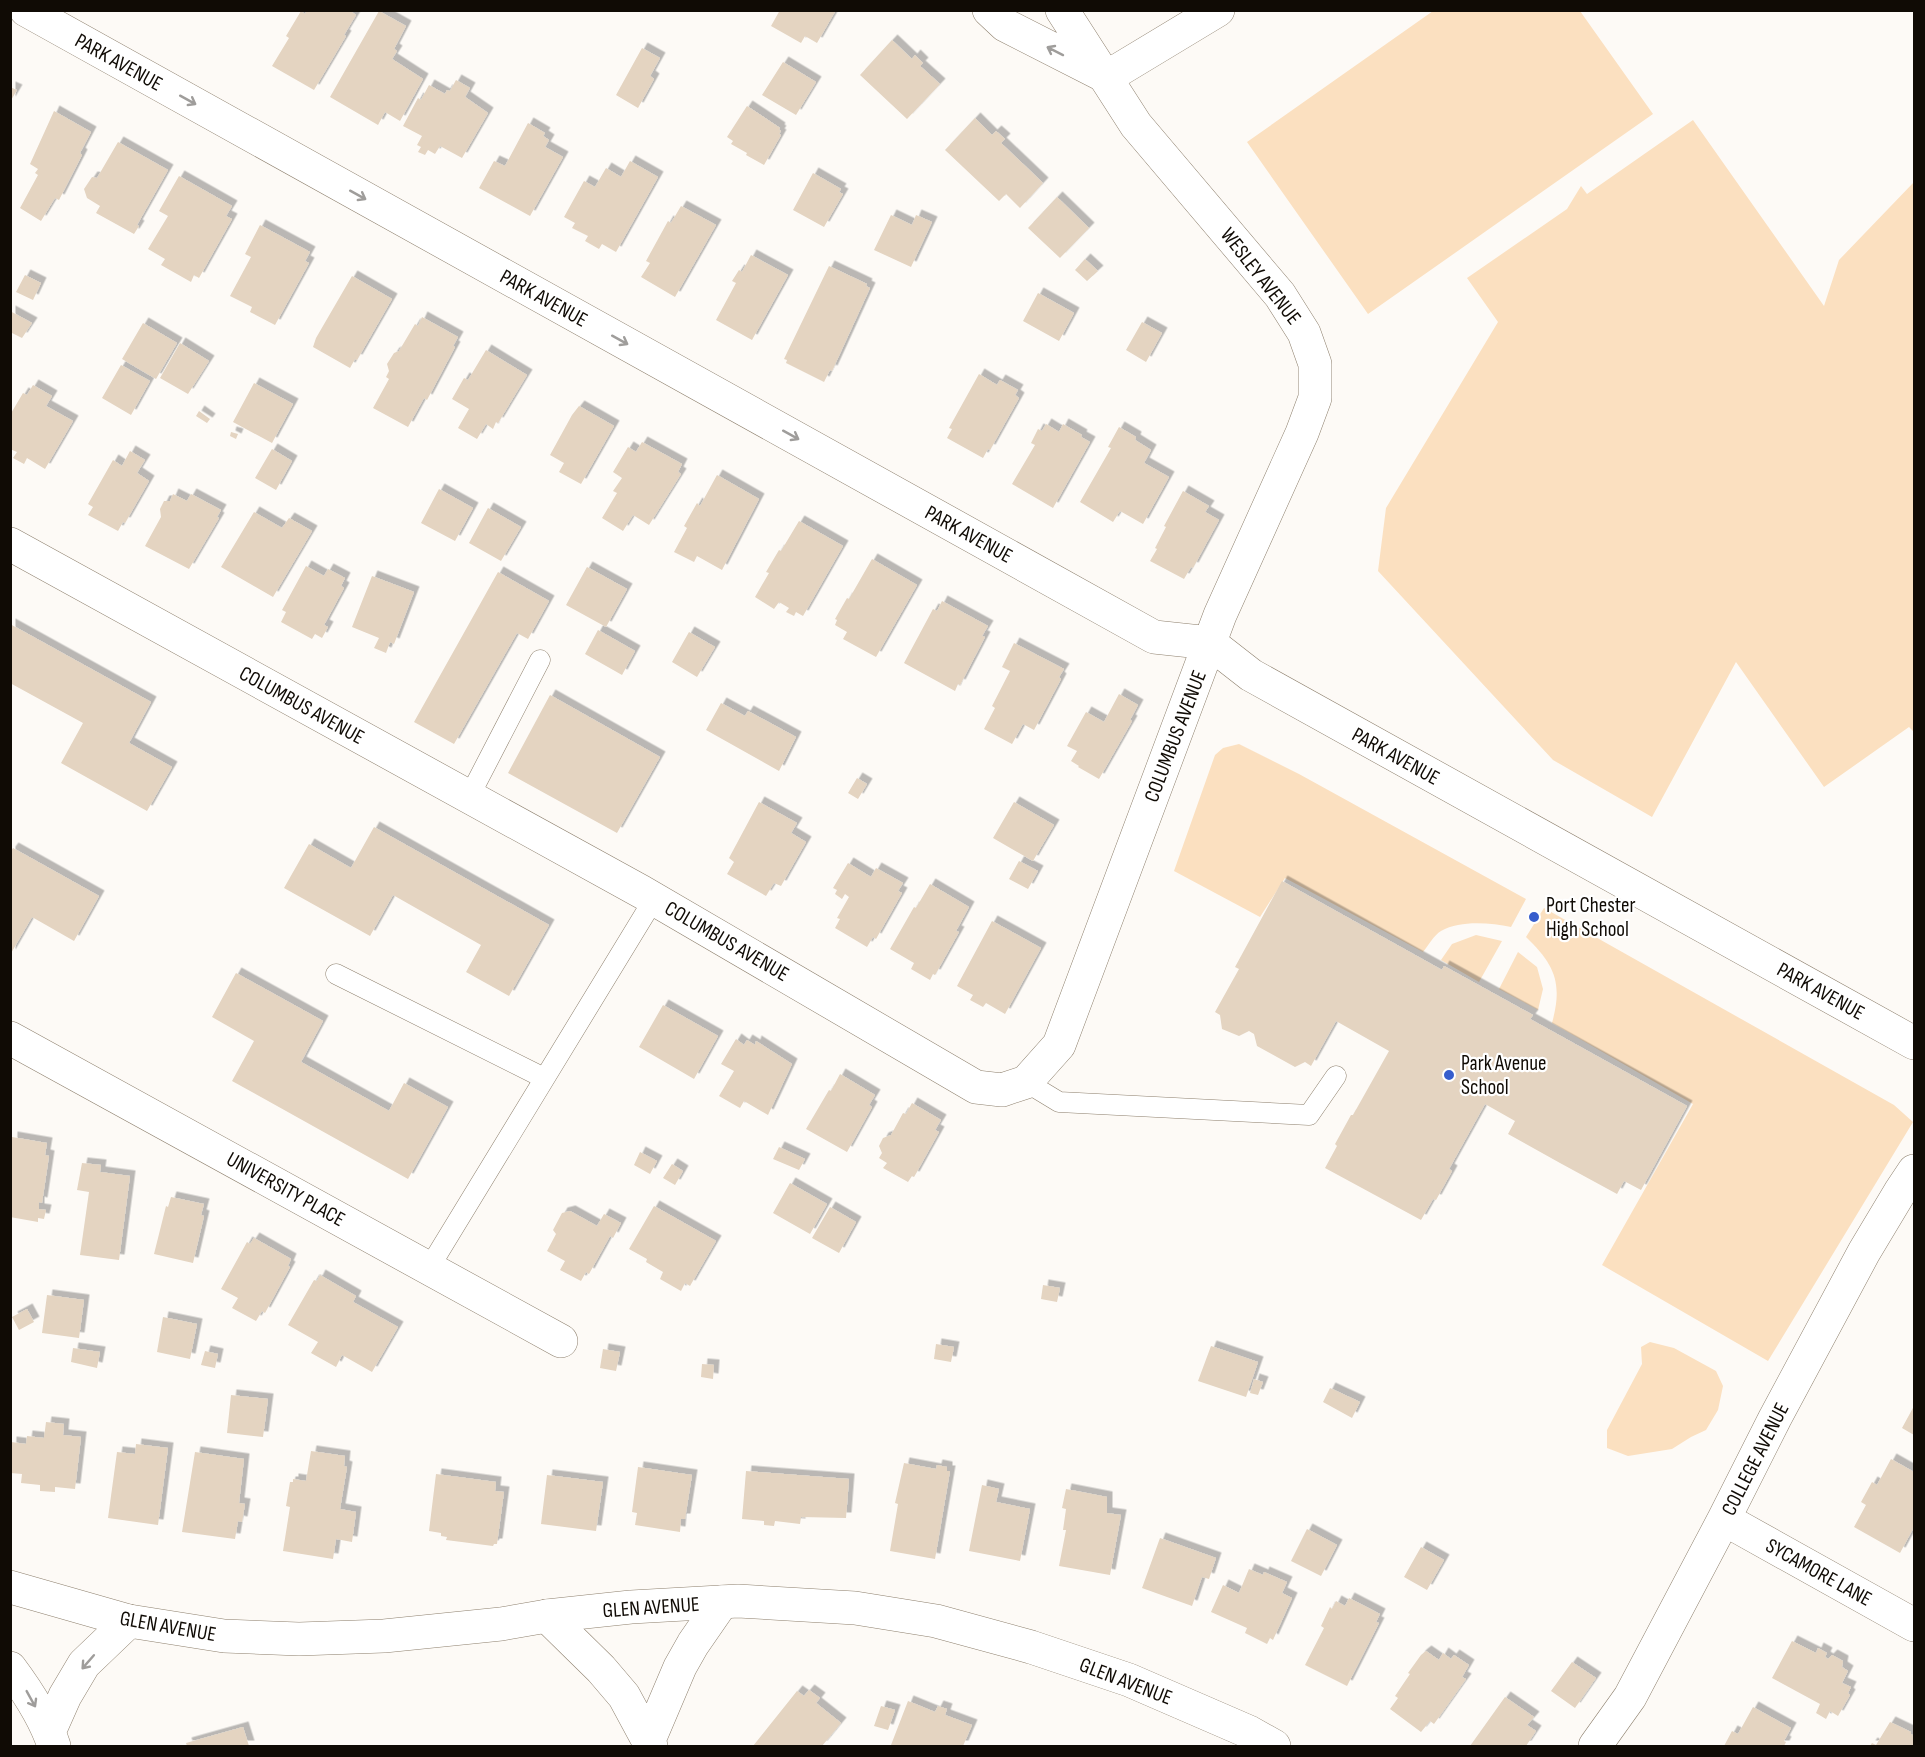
<svg xmlns="http://www.w3.org/2000/svg" width="1925" height="1757" font-family="'Sofia Sans Condensed',sans-serif">
  <style>
    .green { fill: #fbe0c0 }
    .building { fill: #e4d4c1; filter: url(#shadow) }
    .lines { fill: none; stroke-linecap: round; stroke-linejoin: round }
    .lane-casing { stroke: #8e806e; stroke-width: 21 }
    .street-casing { stroke: #8e806e; stroke-width: 34 }
    .secondary-casing { stroke: #8e806e; stroke-width: 34 }
    .lane { stroke: #fff; stroke-width: 20 }
    .street { stroke: #fff; stroke-width: 33 }
    .secondary { stroke: #fff; stroke-width: 33 }
    .oneway { stroke: #9f9d9b }
    .poi-dot { fill: #365dcd; stroke: #fff; stroke-width: 2 }
    .labels { text-anchor: middle; stroke-width: 4.5; stroke-linejoin: round; paint-order: stroke }
    .street-label { font-size: 21px; fill: #100b05; stroke: #fff }
    .poi-label { font-size: 21px; fill: #100b05; stroke: #fff; text-anchor: start }
  </style>
  <defs>
    <filter id="shadow"><feDropShadow dx="5.5" dy="-5.5" stdDeviation="0" flood-color="#0004"/></filter>
  </defs>
  <rect width="100%" height="100%" fill="#fdfaf6"/>
  <path class="green" d="M1433 11H1580L1653 114 1368 314 1247 142Z
    M1693 120 1824 306 1839 260 1914 182V732L1909 727 1824 787 1736 662 1652 817 1553 760 1378 571 1386 508 1498 322 1467 278 1567 209 1581 186 1587 194Z
    M1239 744 1299 774 1526 899 1511 927C1490 923 1461 920 1441 931 1434 935 1428 946 1423 952L1285 878 1260 917 1174 871 1215 755 1223 748Z
    M1544 908 1894 1105 1913 1122 1768 1361 1602 1265 1693 1104 1552 1023C1563 983 1555 965 1526 937Z
    M1476 935 1502 941 1479 982 1441 960 1452 944Z
    M1518 952 1537 967 1543 989 1538 1010 1499 989Z
    M1650 1342 1674 1348 1716 1371 1723 1386 1718 1410 1706 1430 1691 1437 1672 1449 1628 1456 1607 1448V1430L1642 1364 1641 1347Z"/>
  <path class="building" d="M307 10H349L356 15 344 35 346 36 314 90 272 66 289 38 286 36 301 11 305 14Z
    M780 10H836L817 43 805 36 801 43 771 26Z
    M379 11 406 26 394 49 397 51 392 59 423 79 400 121 385 112 378 125 330 97Z
    M892 40 912 59 915 55 923 63 920 66 940 84 907 119 860 75Z
    M642 48 660 58 650 76 654 79 638 108 616 95Z
    M783 62 816 82 796 115 762 95Z
    M456 80 470 88 465 97 488 113 462 158 440 146 435 154 428 150 425 155 418 152 421 147 417 145 422 136 403 126 418 98 421 100 429 85 445 94 447 90 450 91Z
    M10 87 17 90 10 102Z
    M747 106 780 128 779 130 781 131 779 134 781 135 764 165 746 155 747 153 731 144 733 141 727 137Z
    M54 111 91 132 80 153 82 155 59 200 55 198 41 221 20 208 38 175 35 173 38 169 30 164Z
    M975 118 992 135 996 131 1005 139 1001 143 1043 183 1020 208 1006 194 999 201 945 150Z
    M528 123 545 133 543 136 549 140 545 147 563 157 530 216 479 188 494 161 505 166Z
    M118 142 168 170 137 225 139 226 134 234 96 213 100 206 87 198 84 189 92 177 97 178Z
    M630 161 658 177 616 252 602 244 599 249 585 241 588 236 572 228 575 223 564 217 584 181 595 187 606 168 621 177Z
    M813 173 841 189 839 192 843 194 824 227 793 210Z
    M179 176 232 206 226 216 232 219 199 278 194 275 191 282 161 265 165 259 148 249 168 216 159 211Z
    M1057 197 1089 228 1060 258 1028 228Z
    M681 206 716 225 675 297 641 277 650 263 646 261 668 221 671 223Z
    M891 215 912 225 916 215 932 222 911 267 874 250Z
    M260 225 310 252 305 261 309 263 275 325 250 312 252 307 230 296 251 257 245 254Z
    M751 255 788 275 752 340 716 320 736 283 732 281 739 270 742 272Z
    M1085 259 1098 271 1087 281 1075 270Z
    M829 266 867 284 866 286 870 288 832 371 830 370 824 382 786 363 787 360 784 359Z
    M25 275 41 283 33 300 16 292Z
    M352 276 392 299 357 360 355 359 350 368 313 347 316 338Z
    M1038 293 1074 313 1059 341 1023 321Z
    M10 311 32 323 22 338 10 332Z
    M422 317 458 337 453 346 455 347 427 400 424 398 408 427 373 408 389 379 386 377 389 371 387 364 394 353 399 351 415 324 418 326Z
    M1142 322 1162 333 1146 362 1126 350Z
    M143 323 177 343 156 379 122 359Z
    M180 343 209 361 188 394 160 378Z
    M486 350 527 375 498 423 496 422 493 429 486 424 477 439 458 428 469 409 452 399 464 378 468 380Z
    M121 365 150 381 131 415 102 398Z
    M979 374 997 385 1000 380 1018 390 1015 395 1019 398 990 450 988 449 983 458 947 438 952 429 949 428Z
    M254 383 293 404 272 443 233 422Z
    M33 385 52 396 46 406 73 421 45 469 27 458 24 464 13 458 17 452 10 449V415L23 393 27 395Z
    M579 406 614 426 581 484 559 472 564 463 550 455 572 415Z
    M199 411 210 419 207 423 196 416Z
    M1046 424 1059 432 1063 424 1082 435 1081 437 1090 442 1053 508 1012 484 1035 445 1031 443 1038 429 1042 431Z
    M1119 427 1136 437 1135 440 1151 450 1144 463 1169 477 1143 524 1120 511 1113 522 1080 502 1111 448 1108 447Z
    M231 432 238 434 236 439 230 436Z
    M642 442 682 464 678 472 681 474 649 525 633 515 623 531 602 518 617 493 613 491 622 478 613 472 628 447 636 452Z
    M272 449 292 461 276 490 255 478Z
    M130 451 145 460 137 473 149 481 125 523 123 522 118 531 88 515 93 507 88 504 113 460 122 466Z
    M717 475 759 499 722 570 697 556 694 562 674 552 687 528 684 526 697 503 700 506Z
    M439 489 473 508 455 541 421 523Z
    M1183 491 1209 506 1205 512 1219 520 1193 568 1191 567 1184 579 1150 561 1157 549 1155 548 1166 527 1164 526Z
    M173 494 187 501 191 494 221 510 217 517 219 518 189 569 145 546 161 517 160 509 164 501H170Z
    M488 508 521 527 501 561 469 543Z
    M254 512 282 528 289 518 312 531 273 597 221 567Z
    M799 521 843 546 803 616 796 612 794 616 786 612 789 608 779 602 774 609 755 597 769 573 766 572 779 550 781 551Z
    M872 559 917 585 876 657 843 639 847 632 835 625 837 620 835 619 847 598 849 599Z
    M306 566 324 576 328 569 345 578 341 586 344 588 324 625 328 627 322 638 315 634 312 639 281 622 286 612 282 610Z
    M587 567 627 589 606 627 566 605Z
    M498 572 549 601 528 639 517 633 454 744 414 722Z
    M372 576 414 592 394 644 390 642 386 653 374 648 379 638 352 627Z
    M942 601 988 626 982 636 985 637 960 685 958 684 955 691 904 663 933 609 937 611Z
    M10 624 151 702 129 743 172 767 147 811 61 763 83 723 10 683Z
    M598 630 635 651 622 675 585 654Z
    M689 632 715 647 697 677 672 662Z
    M1014 643 1064 669 1059 677 1061 679 1034 730 1023 724 1012 744 984 729 995 708 992 706 1010 671 1002 667Z
    M1119 694 1138 705 1130 720 1132 721 1099 779 1078 767 1079 766 1071 761 1077 751 1067 746 1086 712 1104 722Z
    M550 695 660 757 617 833 508 773Z
    M721 703 745 716 748 711 796 737 779 771 706 730Z
    M857 778 867 784 858 799 848 793Z
    M759 802 797 823 791 833 806 842 781 886 774 883 766 896 727 874 734 862 729 858Z
    M1014 802 1054 825 1033 861 993 838Z
    M374 827 549 925 509 996 466 972 481 945 393 895 370 936 284 888 309 844 351 868Z
    M13 848 99 896 74 941 32 917 10 955V852Z
    M1019 861 1038 871 1028 889 1009 879Z
    M848 863 871 877 876 868 903 883 898 891 902 893 876 939 873 937 867 947 835 928 840 919 837 918 849 897 845 894 842 899 835 894 837 890 833 888Z
    M1282 881 1442 970 1444 966 1533 1015 1530 1019 1687 1106 1641 1190 1624 1181 1617 1194 1560 1163 1508 1134 1515 1121 1485 1104 1449 1169 1452 1171 1436 1200 1433 1199 1421 1220 1325 1168 1337 1146 1335 1144 1351 1115H1353L1389 1051 1336 1021 1311 1066 1305 1062 1295 1067 1257 1046 1254 1034 1249 1031 1239 1036 1222 1029 1220 1015 1215 1012 1239 969 1235 967Z
    M930 884 969 907 956 931 959 932 935 975 933 974 930 980 911 969 914 963 890 949 914 907 916 908Z
    M992 921 1041 948 1005 1014 986 1003 983 1007 970 1000 973 995 957 986Z
    M236 973 323 1021 301 1062 389 1111 404 1083 448 1107 408 1179 232 1081 254 1041 212 1017Z
    M663 1005 718 1036 694 1079 639 1047Z
    M736 1039 744 1045 747 1040 755 1045 756 1041 792 1064 768 1115 744 1101 740 1108 719 1096 734 1071 721 1064Z
    M840 1074 875 1095 869 1105 872 1107 847 1152 806 1129 829 1090 831 1091Z
    M912 1103 941 1120 935 1130 939 1132 914 1177 912 1176 908 1182 883 1168 887 1163 879 1158 882 1153 879 1146 883 1138 891 1135 903 1113 906 1114Z
    M12 1137 47 1143 45 1155 49 1156 42 1203 39 1202V1209L46 1210 44 1219 38 1218V1222L10 1217Z
    M779 1147 805 1159 799 1170 773 1159Z
    M640 1152 657 1161 650 1174 634 1165Z
    M82 1163 101 1165 100 1172 130 1176 119 1260 80 1255 89 1192 77 1190Z
    M672 1164 683 1171 675 1185 663 1178Z
    M790 1183 827 1204 810 1234 773 1213Z
    M171 1197 204 1204 201 1215 204 1216 193 1263 154 1254 166 1206 168 1207Z
    M654 1206 716 1241 690 1286 685 1283 681 1291 660 1279 663 1272 646 1262 647 1259 629 1249Z
    M830 1207 856 1222 839 1253 812 1238Z
    M570 1211 597 1226 604 1214 621 1223 613 1238 610 1236 589 1274 586 1272 581 1281 560 1270 565 1261 547 1251 556 1234 553 1230 562 1213Z
    M254 1238 291 1259 288 1266 290 1267 265 1313 262 1311 256 1321 232 1308 238 1298 221 1289 247 1242 250 1244Z
    M320 1275 356 1296 353 1302 398 1327 372 1372 342 1355 336 1367 311 1353 318 1342 288 1325 314 1280 317 1281Z
    M1043 1285 1060 1288 1057 1302 1041 1299Z
    M47 1295 84 1300 79 1338 42 1333Z
    M27 1309 34 1322 19 1330 12 1317Z
    M163 1317 197 1324 190 1359 157 1352Z
    M936 1344 954 1347 951 1362 934 1359Z
    M1211 1346 1258 1362 1246 1397 1198 1381Z
    M73 1348 100 1352 97 1368 71 1362Z
    M603 1349 620 1352 616 1371 600 1368Z
    M205 1351 218 1354 215 1368 201 1365Z
    M702 1364 714 1365 713 1379 701 1377Z
    M1254 1379 1263 1382 1258 1395 1250 1393Z
    M1330 1388 1360 1402 1352 1418 1323 1402Z
    M231 1395 268 1399 263 1437 227 1433Z
    M1914 1406V1435L1902 1428Z
    M46 1422 64 1424 63 1435 81 1437 75 1489 55 1487V1492L40 1491V1485L21 1483 22 1474 10 1473 11 1442 26 1444 27 1436 44 1438Z
    M136 1444 168 1448 158 1525 108 1518 117 1452 135 1454Z
    M311 1451 345 1456 344 1466 347 1467 340 1509 356 1512 352 1542 336 1539 333 1559 283 1551 290 1507 286 1506 290 1482H293V1479L306 1481Z
    M195 1452 244 1459 239 1503 245 1504 242 1522 238 1521 235 1539 182 1532Z
    M1891 1459 1914 1472V1527L1900 1553 1854 1527 1866 1505 1861 1502 1872 1482 1877 1485Z
    M904 1463 936 1469 937 1465 947 1467V1471H950L935 1559 890 1551 898 1504 895 1503Z
    M638 1467 692 1475 685 1519H681L680 1532 635 1525 637 1513 632 1512Z
    M746 1471 849 1479 846 1518 801 1517 800 1524 775 1521 774 1526 764 1525V1521L742 1519Z
    M436 1474 496 1482 495 1491 504 1492 497 1544H494L493 1546 446 1540 447 1537 441 1536V1533L429 1531Z
    M547 1475 603 1482 596 1531 541 1524Z
    M982 1485 999 1489 996 1502 1030 1509 1020 1561 969 1551Z
    M1066 1489 1107 1497V1513L1121 1515 1110 1575 1059 1566 1066 1530H1063L1066 1509 1062 1508Z
    M1307 1529 1337 1545 1321 1576 1291 1561Z
    M1160 1538 1216 1558 1209 1579 1202 1577 1192 1606 1142 1588Z
    M1421 1547 1444 1560 1427 1590 1404 1577Z
    M1249 1569 1263 1575 1264 1572 1287 1582 1282 1593 1292 1598 1273 1640 1270 1638 1267 1644 1245 1633 1247 1628 1211 1612 1223 1585 1239 1593Z
    M1349 1598 1380 1614 1376 1622 1379 1623 1347 1686 1305 1665 1324 1628 1321 1626 1330 1607 1332 1609 1336 1601 1345 1606Z
    M1792 1641 1816 1653 1818 1648 1827 1653 1825 1657 1828 1659 1832 1655 1843 1661 1842 1667 1848 1671 1842 1683 1851 1687 1848 1693 1850 1695 1838 1716 1830 1711 1826 1719 1816 1713 1820 1704 1772 1678Z
    M1426 1651 1439 1660 1443 1653 1451 1659 1454 1655 1469 1665 1462 1677 1466 1679 1434 1724 1430 1721 1421 1732 1390 1709 1398 1698 1395 1696 1410 1674 1408 1673 1421 1655Z
    M1572 1662 1596 1678 1575 1708 1551 1691Z
    M809 1690 820 1698 816 1703 841 1723 822 1746H753L797 1691 804 1696Z
    M1505 1697 1534 1717 1527 1725 1536 1731 1526 1746H1470Z
    M908 1701 935 1712 938 1706 947 1709 945 1715 972 1725 963 1746H895L891 1745Z
    M881 1706 895 1710 888 1730 874 1726Z
    M1753 1707 1791 1728 1784 1741 1786 1742 1784 1746H1724L1732 1731 1738 1734Z
    M1890 1722 1911 1732V1734L1914 1736V1746H1870L1872 1743 1876 1745Z
    M243 1727 249 1746H187L186 1743Z"/>
  <g class="lines">
    <defs>
      <path id="lane" d="M469 797 540 660
        M336 974 544 1078
        M1026 1082 1059 1102 1309 1115 1336 1076
        M429 1268 654 899"/>
      <path id="street" d="M26 10 1154 637 1210 643 1251 675 1914 1043
        M989 10 1005 25 1107 77 1218 10
        M10 544 642 892 976 1087 1002 1090 1026 1082 1059 1045 1220 615 1302 433 1315 398V364L1304 333 1280 295 1136 125 1062 10
        M10 1038 561 1341
        M1724 1519 1914 1625
        M547 1616 601 1669 624 1696 651 1746
        M10 1668C28 1692 45 1718 54 1746
        M49 1732 65 1696 84 1664 129 1621
        M649 1740 680 1667 693 1644 722 1602
        M1595 1746 1630 1697 1724 1519 1775 1418 1864 1252 1900 1192 1914 1171"/>
      <path id="secondary" d="M10 1587 129 1621 224 1636 299 1639 384 1636 501 1624 547 1616 631 1607 738 1601 855 1608 936 1621 1031 1647 1129 1680 1249 1732 1274 1746"/>
    </defs>
    <use href="#lane" class="lane-casing"/>
    <use href="#street" class="street-casing"/>
    <use href="#secondary" class="secondary-casing"/>
    <use href="#lane" class="lane"/>
    <use href="#street" class="street"/>
    <use href="#secondary" class="secondary"/>
  </g>
  <defs><path id="oneway-shaft" d="M-6 0H5M1.5-3L5.5 0L1.5 3" fill="none" stroke-width="1.6" stroke-linecap="round" stroke-linejoin="round" transform="scale(1.5)"/></defs>
  <g class="oneway">
    <use href="#oneway-shaft" transform="translate(1055 51) rotate(-153)"/>
    <use href="#oneway-shaft" transform="translate(188 100) rotate(29)"/>
    <use href="#oneway-shaft" transform="translate(358 195) rotate(29)"/>
    <use href="#oneway-shaft" transform="translate(620 340) rotate(29)"/>
    <use href="#oneway-shaft" transform="translate(791 435) rotate(29)"/>
    <use href="#oneway-shaft" transform="translate(88 1662) rotate(131)"/>
    <use href="#oneway-shaft" transform="translate(31 1699) rotate(61)"/>
  </g>
  <g class="poi-dot">
    <circle cx="1534" cy="917" r="6"/>
    <circle cx="1449" cy="1075" r="6"/>
  </g>
  <g class="labels">
    <g class="street-label">
      <text transform="translate(119 62) rotate(29)" y="7">PARK AVENUE</text>
      <text transform="translate(1261 276) rotate(52)" y="7">WESLEY AVENUE</text>
      <text transform="translate(544 298) rotate(29)" y="7">PARK AVENUE</text>
      <text transform="translate(969 534) rotate(29)" y="7">PARK AVENUE</text>
      <text transform="translate(302 705) rotate(29)" y="7">COLUMBUS AVENUE</text>
      <text transform="translate(1175 736) rotate(-69)" y="7">COLUMBUS AVENUE</text>
      <text transform="translate(1396 756) rotate(29)" y="7">PARK AVENUE</text>
      <text transform="translate(727 941) rotate(30)" y="7">COLUMBUS AVENUE</text>
      <text transform="translate(1821 991) rotate(29)" y="7">PARK AVENUE</text>
      <text transform="translate(286 1189) rotate(29)" y="7">UNIVERSITY PLACE</text>
      <text transform="translate(1755 1459) rotate(-63)" y="7">COLLEGE AVENUE</text>
      <text transform="translate(1819 1572) rotate(29)" y="7">SYCAMORE LANE</text>
      <text transform="translate(651 1607) rotate(-4)" y="7">GLEN AVENUE</text>
      <text transform="translate(168 1626) rotate(10)" y="7">GLEN AVENUE</text>
      <text transform="translate(1126 1681) rotate(21)" y="7">GLEN AVENUE</text>
    </g>
    <g class="poi-label">
      <text x="1546" y="912">Port Chester<tspan x="1546" dy="24">High School</tspan></text>
      <text x="1461" y="1070">Park Avenue<tspan x="1461" dy="24">School</tspan></text>
    </g>
  </g>
  <rect width="1925" height="1757" fill="none" stroke="#100b05" stroke-width="24"/>
</svg>
